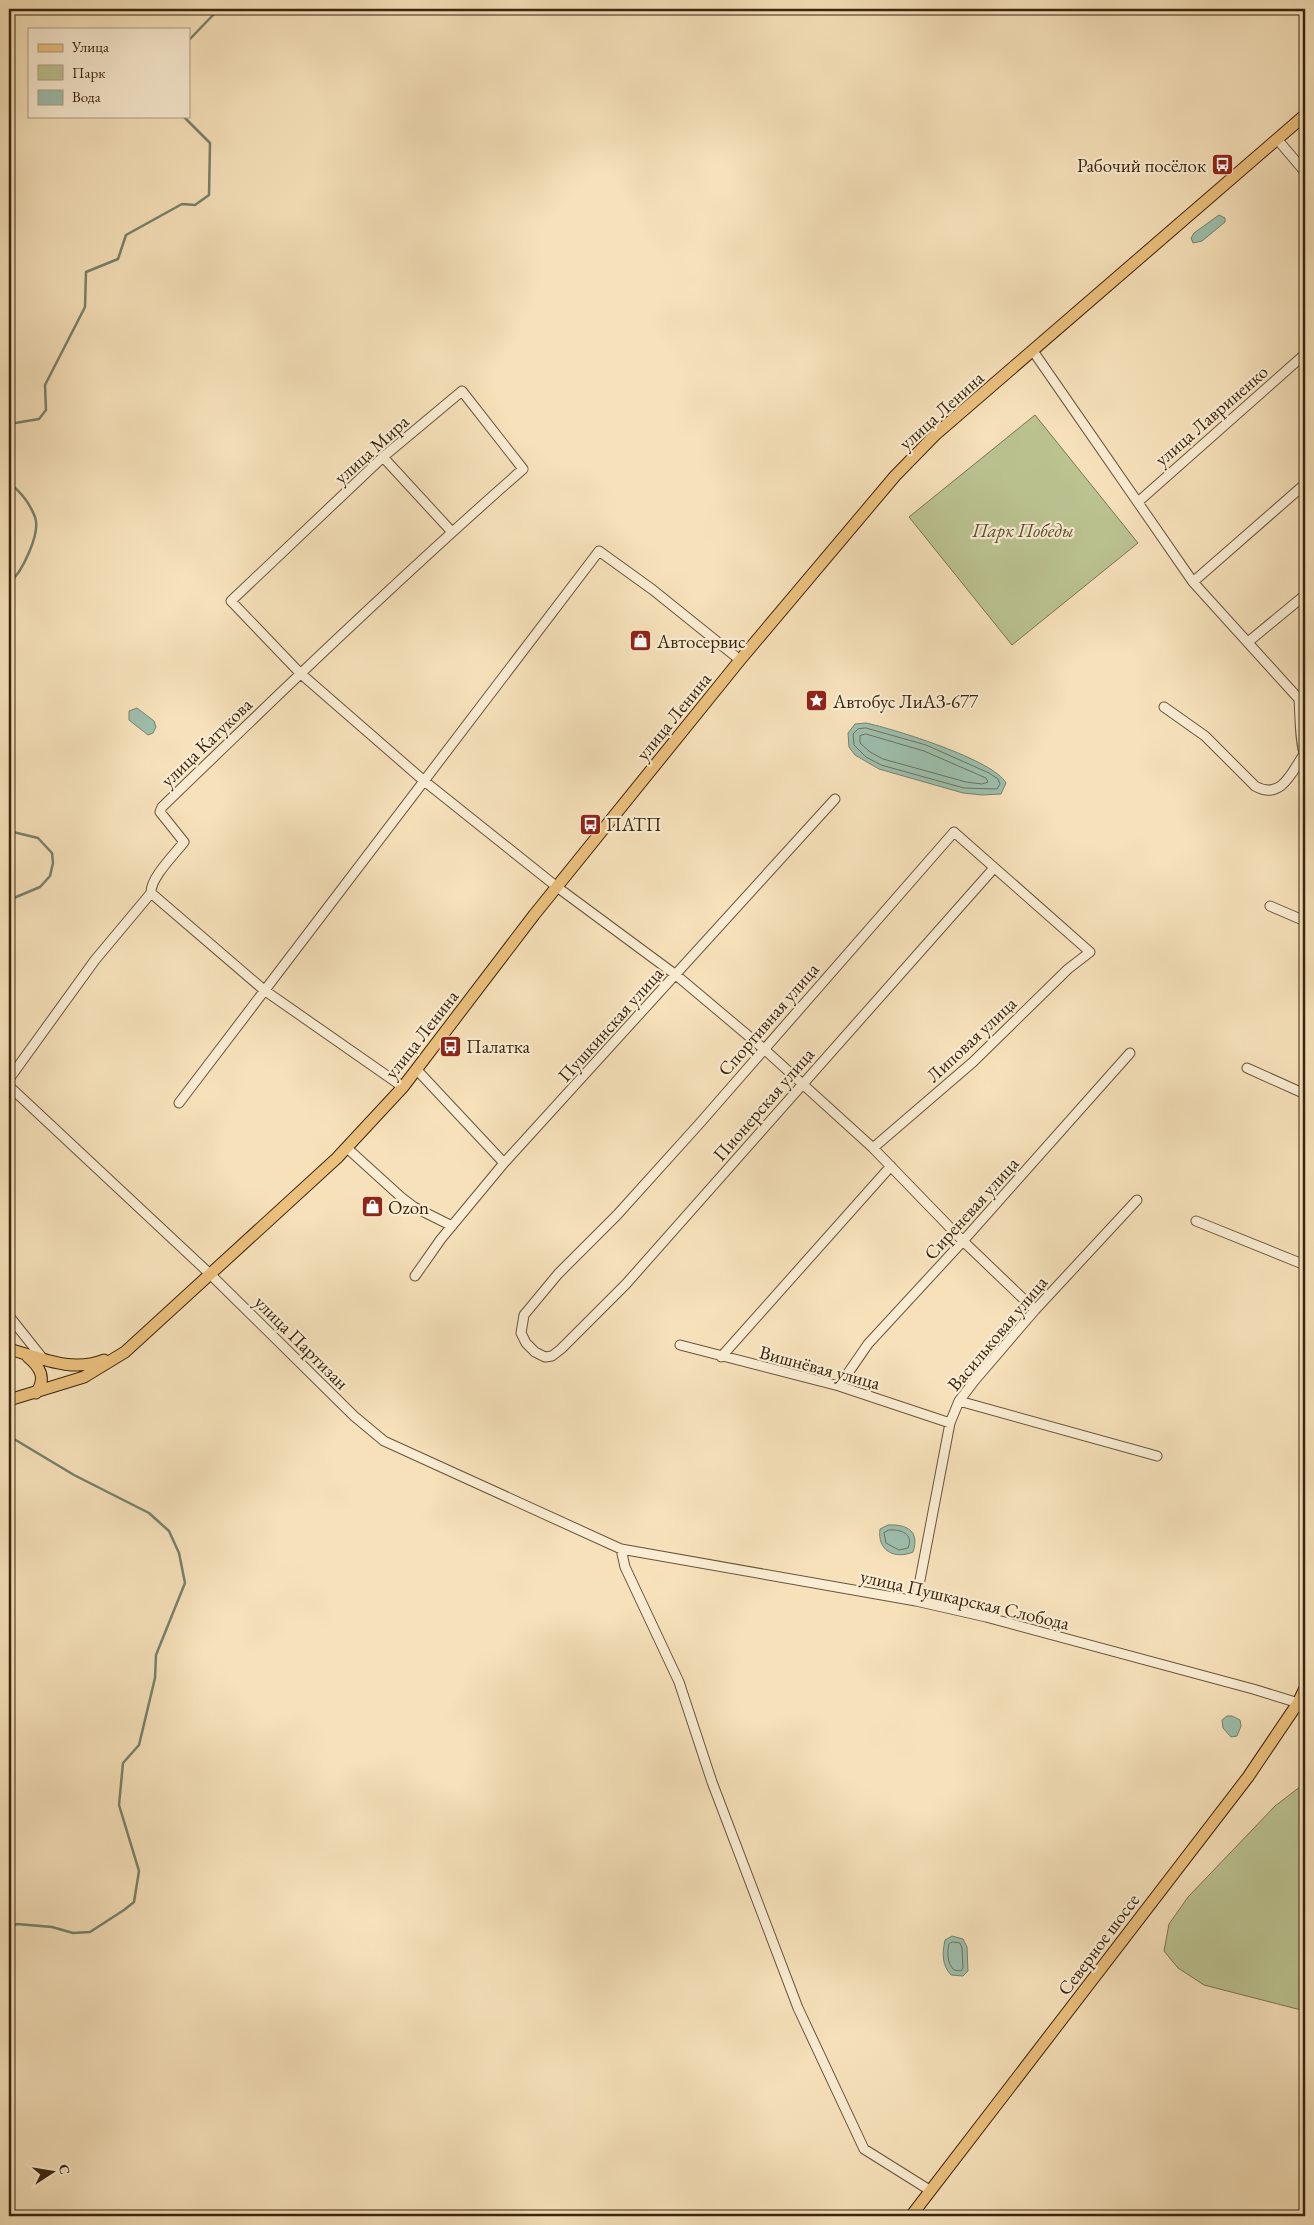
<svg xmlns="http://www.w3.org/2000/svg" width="1314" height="2225" font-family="'EB Garamond',serif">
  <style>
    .green { fill: #bbc391; stroke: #7b7450 }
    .water { fill: #9dbeac; stroke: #76816d }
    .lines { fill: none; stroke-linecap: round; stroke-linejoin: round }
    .shore { stroke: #6c725e; stroke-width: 1 }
    .stream { stroke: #76816d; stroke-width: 2.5 }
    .minor-casing { stroke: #6a543a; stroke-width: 11 }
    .major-casing { stroke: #3b250f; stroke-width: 13 }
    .minor { stroke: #f9ecd2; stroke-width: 9 }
    .major { stroke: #ebc07d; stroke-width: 11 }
    .labels { text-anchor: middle; stroke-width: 4.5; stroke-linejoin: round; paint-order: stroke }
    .poi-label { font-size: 19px; fill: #3b250f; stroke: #f9ecd2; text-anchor: start }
    .street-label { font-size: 19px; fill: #3b250f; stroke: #f9ecd2 }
    .park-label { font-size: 19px; font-style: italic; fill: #5b4c30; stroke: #f9ecd2 }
  </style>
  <rect width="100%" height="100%" fill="#f6e1ba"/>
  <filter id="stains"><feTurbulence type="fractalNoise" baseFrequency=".004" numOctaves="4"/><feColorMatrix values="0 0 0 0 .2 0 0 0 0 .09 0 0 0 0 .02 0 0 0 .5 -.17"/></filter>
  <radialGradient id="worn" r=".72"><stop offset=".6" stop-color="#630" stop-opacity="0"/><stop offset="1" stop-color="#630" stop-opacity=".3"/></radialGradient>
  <path class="green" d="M1035 415 1138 543 1012 645 909 517Z
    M1305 1783V2011L1204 1985 1178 1968 1164 1951 1169 1924 1188 1897 1275 1806Z"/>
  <path class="water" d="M1219 215 1225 218V222L1202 241 1193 243 1191 238 1194 233Z
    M137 708 154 721 156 727 153 733 148 735 129 720V711Z
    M866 723C894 729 994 760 1006 783L1001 794 982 795 963 793 879 769 855 755 849 747 848 733 855 724Z
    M888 1525C907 1524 920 1531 913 1552 894 1560 877 1550 880 1529Z
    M1227 1716H1232L1240 1720 1241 1726 1237 1736 1231 1737 1223 1728 1222 1720Z
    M952 1936 963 1939 967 1947 968 1971 963 1976 951 1975C942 1965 942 1954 945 1940Z"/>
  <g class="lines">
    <path class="shore" d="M866 728 926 745 989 773 998 779 1000 784 997 789 964 788 881 765 866 757 854 745 853 734 858 729Z
      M866 734 924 751 986 778 988 782 982 784 966 782 883 759 870 752 860 743V736Z
      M889 1530C901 1529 914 1534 908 1548L899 1550 886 1543 884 1533Z
      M953 1942 960 1943 962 1948 963 1968 961 1971 954 1970C947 1963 947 1953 949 1944Z"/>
    <path class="stream" d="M189 40 215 13V9
      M9 424 39 419 46 410 45 385 85 307 86 272 118 259 126 235 182 204 195 205 209 195 210 143 183 116
      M9 483C20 491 30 504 35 517 41 533 22 573 9 583
      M9 831 38 838 52 853 53 863 50 876 40 887 9 900
      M9 1436 74 1475 149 1513 169 1531 179 1553 185 1583 156 1655 155 1678 139 1745 123 1763 119 1805 139 1871 134 1902 124 1910 90 1932 73 1933 52 1927 17 1924 9 1927"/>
    <defs>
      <path id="minor" d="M1277 139 1305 172
        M1033 351 1193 582 1299 699C1300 712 1300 747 1305 755
        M383 457 452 532
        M1138 502 1305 354
        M1193 582 1305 484
        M1248 642 1305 595
        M1164 707 1205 736 1255 786C1281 801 1292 772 1304 754
        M151 893 264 990 403 1087
        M1270 906 1305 921
        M1247 1068 1305 1094
        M417 1070 504 1163
        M9 1079 95 960 151 893C150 878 175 854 184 842L160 812 162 807C280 693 399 578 523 469L462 391 383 457 231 601 300 673 423 780 557 887 676 975 764 1049 873 1148 963 1241 1035 1310
        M9 1086 210 1274 354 1416 384 1441 621 1549 916 1601 986 1617 1253 1689 1305 1705
        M179 1103 599 551 653 590 740 660
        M347 1148 401 1197 414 1207 452 1226
        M873 1148 973 1062 1068 969 1090 952 954 832 700 1123 617 1215 558 1274 524 1315 521 1333 526 1343 535 1352 545 1357 552 1356 561 1349 626 1284 994 868
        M1196 1221 1305 1265
        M415 1276 441 1239 504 1163 835 799
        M9 1316 44 1360
        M680 1345 839 1386 950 1423
        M721 1357 891 1166
        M839 1386 868 1344 963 1241 1130 1053
        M959 1401 1157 1456
        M621 1549 625 1567 679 1682 712 1782 798 2008 864 2149 931 2191
        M916 1601 950 1423 959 1401 975 1380 1035 1310 1137 1200"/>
      <path id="major" d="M9 1349C41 1358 72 1373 104 1360
        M28 1357C40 1367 47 1378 36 1393
        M9 1400 84 1377 125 1352 337 1158 403 1087 534 915 740 660 895 476 936 434 1305 115
        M911 2216 1248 1777 1298 1703 1305 1688"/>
    </defs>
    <use href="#minor" class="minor-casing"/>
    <use href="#major" class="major-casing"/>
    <use href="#minor" class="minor"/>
    <use href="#major" class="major"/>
  </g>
  <defs>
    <symbol id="bus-square" viewBox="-11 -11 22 22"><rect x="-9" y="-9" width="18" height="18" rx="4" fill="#8f2418" stroke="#f9ecd2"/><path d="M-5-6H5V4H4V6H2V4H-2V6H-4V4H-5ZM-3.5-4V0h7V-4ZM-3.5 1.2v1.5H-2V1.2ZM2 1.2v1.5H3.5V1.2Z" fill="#fff"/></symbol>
    <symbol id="shop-square" viewBox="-11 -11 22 22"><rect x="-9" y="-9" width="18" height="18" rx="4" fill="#8f2418" stroke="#f9ecd2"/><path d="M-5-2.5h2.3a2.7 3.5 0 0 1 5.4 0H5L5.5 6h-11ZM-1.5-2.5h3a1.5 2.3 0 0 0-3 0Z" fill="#fff"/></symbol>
    <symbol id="sight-square" viewBox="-11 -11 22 22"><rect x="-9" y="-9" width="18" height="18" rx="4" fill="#8f2418" stroke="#f9ecd2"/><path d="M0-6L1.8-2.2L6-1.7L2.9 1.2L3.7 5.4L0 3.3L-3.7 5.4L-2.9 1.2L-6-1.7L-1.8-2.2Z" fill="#fff"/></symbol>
  </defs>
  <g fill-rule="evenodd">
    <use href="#bus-square" x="1210" y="152" width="25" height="25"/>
    <use href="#shop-square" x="628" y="628" width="25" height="25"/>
    <use href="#sight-square" x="804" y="688" width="25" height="25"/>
    <use href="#bus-square" x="578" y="812" width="25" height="25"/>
    <use href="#bus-square" x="438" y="1034" width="25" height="25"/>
    <use href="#shop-square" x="360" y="1194" width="25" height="25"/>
  </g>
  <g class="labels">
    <g class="poi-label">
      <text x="1206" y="172" text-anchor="end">Рабочий посёлок</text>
      <text x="657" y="648">Автосервис</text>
      <text x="833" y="708">Автобус ЛиАЗ-677</text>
      <text x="606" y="831">ПАТП</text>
      <text x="466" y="1053">Палатка</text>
      <text x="388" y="1214">Ozon</text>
    </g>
    <g class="street-label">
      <text transform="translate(941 410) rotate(-42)" y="7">улица Ленина</text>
      <text transform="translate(1211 415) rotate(-41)" y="7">улица Лавриненко</text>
      <text transform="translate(371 449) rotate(-42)" y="7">улица Мира</text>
      <text transform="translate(673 716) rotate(-51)" y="7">улица Ленина</text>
      <text transform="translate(206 742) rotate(-44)" y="7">улица Катукова</text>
      <text transform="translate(768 1019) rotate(-49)" y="7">Спортивная улица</text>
      <text transform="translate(610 1024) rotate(-48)" y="7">Пушкинская улица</text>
      <text transform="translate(421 1034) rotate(-52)" y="7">улица Ленина</text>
      <text transform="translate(971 1039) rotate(-43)" y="7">Липовая улица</text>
      <text transform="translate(763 1104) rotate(-49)" y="7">Пионерская улица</text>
      <text transform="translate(971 1208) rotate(-48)" y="7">Сиреневая улица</text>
      <text transform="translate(997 1333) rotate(-50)" y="7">Васильковая улица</text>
      <text transform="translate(302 1342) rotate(45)" y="7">улица Партизан</text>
      <text transform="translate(820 1367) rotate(15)" y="7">Вишнёвая улица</text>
      <text transform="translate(965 1599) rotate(13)" y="7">улица Пушкарская Слобода</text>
      <text transform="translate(1098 1944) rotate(-53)" y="7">Северное шоссе</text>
    </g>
    <g class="park-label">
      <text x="1023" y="537">Парк Победы</text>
    </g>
  </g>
  <rect width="1314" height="2225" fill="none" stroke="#f6e1ba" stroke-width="30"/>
  <rect x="10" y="10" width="1294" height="2205" fill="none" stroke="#3b250f" stroke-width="2.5"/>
  <rect x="15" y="15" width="1284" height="2195" fill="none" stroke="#3b250f"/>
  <rect x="28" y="28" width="162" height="90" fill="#f9ecd2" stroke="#ad9c84"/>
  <rect x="38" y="44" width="25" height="8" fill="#ebc07d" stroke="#ad9c84"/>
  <text x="72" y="52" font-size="15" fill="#3b250f">Улица</text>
  <rect x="38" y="65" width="25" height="15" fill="#bbc391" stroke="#ad9c84"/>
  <text x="72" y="78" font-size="15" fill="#3b250f">Парк</text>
  <rect x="38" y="90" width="25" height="15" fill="#9dbeac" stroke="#ad9c84"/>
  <text x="72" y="102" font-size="15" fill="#3b250f">Вода</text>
  <g transform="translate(52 2172) rotate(78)" stroke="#f9ecd2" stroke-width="4" paint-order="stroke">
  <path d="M0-4L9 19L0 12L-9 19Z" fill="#3b250f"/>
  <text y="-8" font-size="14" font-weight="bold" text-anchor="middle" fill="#3b250f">С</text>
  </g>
  <rect width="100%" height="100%" filter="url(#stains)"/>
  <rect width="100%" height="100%" fill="url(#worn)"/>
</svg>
